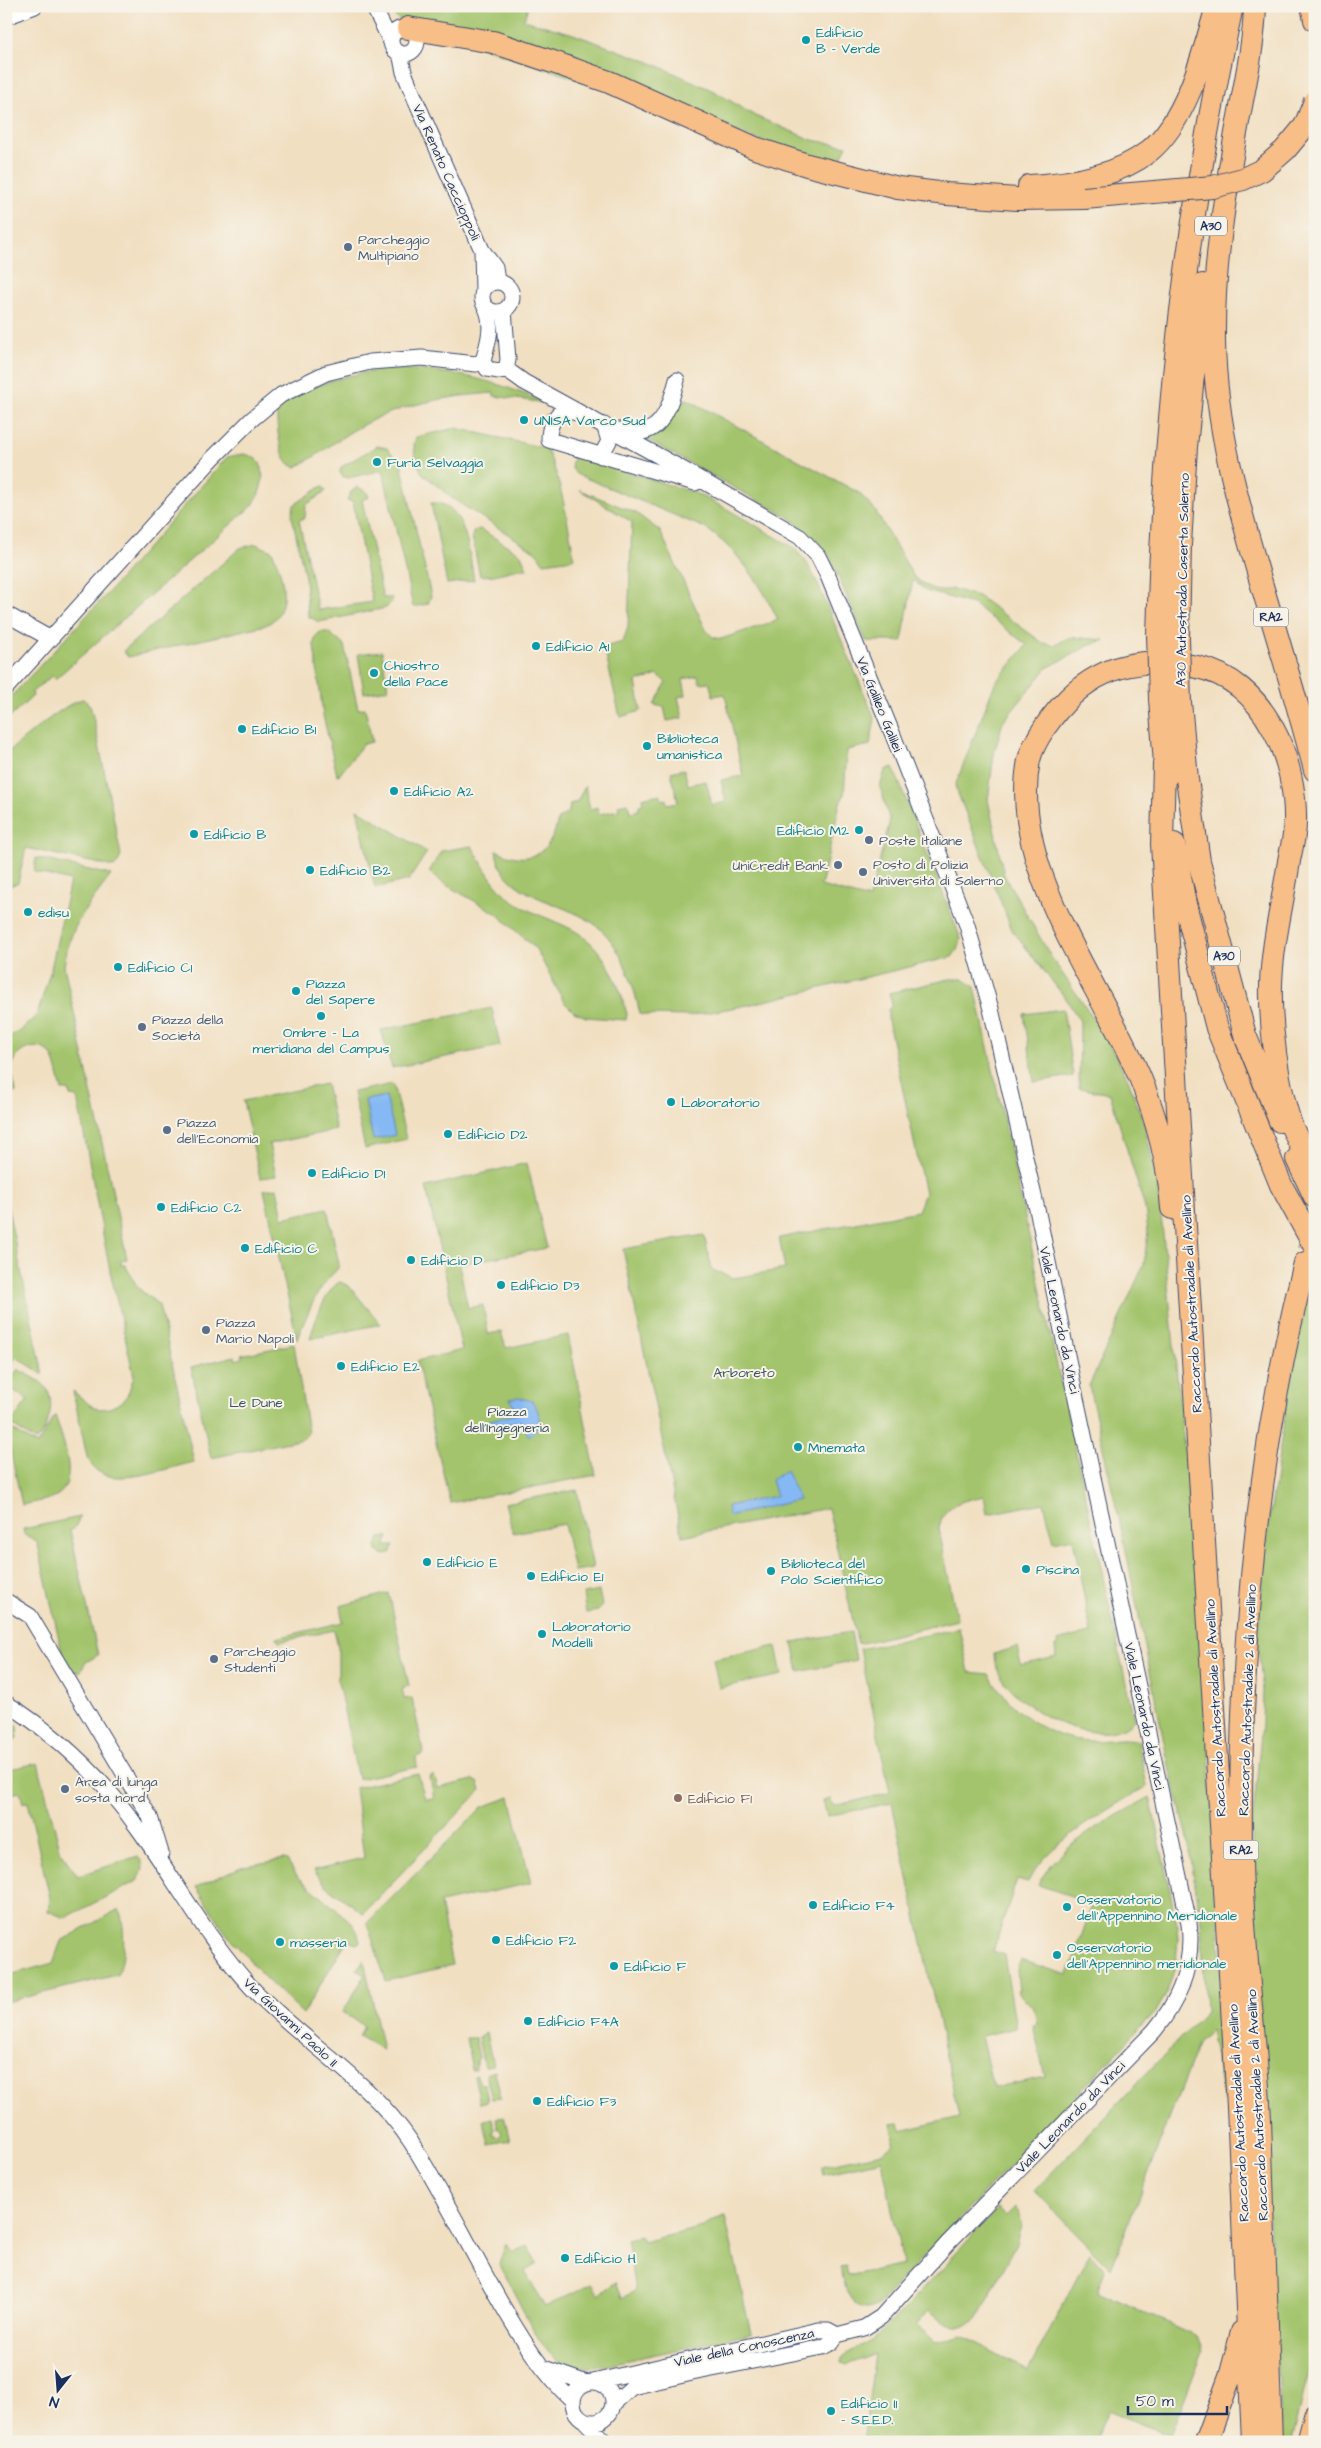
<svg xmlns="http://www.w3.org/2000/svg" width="1321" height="2448" font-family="'Architects Daughter',sans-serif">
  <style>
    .green { fill: #a3c46c; stroke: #5f7a65 }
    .water { fill: #86b9f4; stroke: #5074a9 }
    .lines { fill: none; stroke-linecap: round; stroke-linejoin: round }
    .stream { stroke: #86b9f4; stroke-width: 4 }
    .highway-tunnel { stroke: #c6bcad; stroke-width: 22; stroke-dasharray: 22 11; stroke-linecap: butt }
    .minor-casing { stroke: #3b496d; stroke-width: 17 }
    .highway-casing { stroke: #3b496d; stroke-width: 24 }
    .minor { stroke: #fff; stroke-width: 15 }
    .highway { stroke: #f7be88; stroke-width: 22 }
    .highway-bridge-casing { stroke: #3b496d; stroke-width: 24; stroke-linecap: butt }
    .highway-bridge { stroke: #f7be88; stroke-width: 22 }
    .culture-dot { fill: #0f9aa8; stroke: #f7f3e8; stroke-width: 2 }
    .service-dot { fill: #5c6f8a; stroke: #f7f3e8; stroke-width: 2 }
    .education-dot { fill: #8d6e63; stroke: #f7f3e8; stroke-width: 2 }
    .labels { text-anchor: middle; stroke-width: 4; stroke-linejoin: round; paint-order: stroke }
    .shield { fill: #f7f3e8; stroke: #5d6a87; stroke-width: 1 }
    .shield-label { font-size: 12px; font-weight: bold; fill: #1b2f5e }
    .culture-label { font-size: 14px; fill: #0d838f; stroke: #f7f3e8; text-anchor: start }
    .street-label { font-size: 14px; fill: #1b2f5e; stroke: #f7f3e8 }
    .service-label { font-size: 14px; fill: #4e5e75; stroke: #f7f3e8; text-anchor: start }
    .park-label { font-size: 14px; fill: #3d5462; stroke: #f7f3e8 }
    .education-label { font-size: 14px; fill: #785e54; stroke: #f7f3e8; text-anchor: start }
  </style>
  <rect width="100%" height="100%" fill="#f7f3e8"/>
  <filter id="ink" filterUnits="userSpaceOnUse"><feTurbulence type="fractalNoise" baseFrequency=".02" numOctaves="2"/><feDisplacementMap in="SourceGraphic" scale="10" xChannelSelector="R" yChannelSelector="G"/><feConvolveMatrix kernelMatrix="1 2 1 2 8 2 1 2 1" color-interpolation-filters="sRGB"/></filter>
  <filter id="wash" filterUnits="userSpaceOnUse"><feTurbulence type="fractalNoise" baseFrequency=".0096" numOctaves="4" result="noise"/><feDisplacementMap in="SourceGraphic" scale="20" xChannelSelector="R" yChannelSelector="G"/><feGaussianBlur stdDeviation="1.12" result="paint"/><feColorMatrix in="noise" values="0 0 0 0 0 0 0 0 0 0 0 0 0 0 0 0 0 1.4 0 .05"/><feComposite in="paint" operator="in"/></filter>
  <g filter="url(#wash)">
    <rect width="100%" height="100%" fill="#f1dfc1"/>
    <path class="green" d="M383 6H528L524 20 570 33 645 60 716 92 755 116 812 140 847 146 837 166 400 20Z
      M400 369C458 371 493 380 546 403L494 396V393C450 396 400 404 361 426 338 438 319 456 296 467 279 465 276 423 277 408 314 382 355 371 400 369Z
      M687 399 859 493 875 510 914 577 926 586 939 591 953 589 978 596 1043 643 1054 645 1070 637 1105 640 1088 646 1047 668 1003 722 994 754 988 800 1004 875 1053 960 1101 1029 1128 1079 1144 1123 1158 1184 1202 1630 1227 2061 1224 2101 1210 2030 1199 2041 1111 2269 1034 2191 1206 2011 1201 1922 1187 1834 1169 1767 1124 1541 1089 1386 1144 1264 1148 1231 1145 1208 1110 1094 1079 1088 1080 1021 1066 999 1012 930 955 786 995 683 1027 645 973 604 926 591 913 580 902 641H866L831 560 817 540 790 518 645 439C653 434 664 428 669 421 676 413 675 404 687 399Z
      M456 428 545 448C559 467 569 530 574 556L573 559 544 563 536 552 453 499 422 473 415 456 414 443 416 437Z
      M377 446 387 448 401 463 431 596 428 604 413 607 383 470 348 478 342 476 340 472 341 467Z
      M243 454C271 457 264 488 253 505L55 679 52 676 32 692 33 696 6 721V702L107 594 227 457Z
      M579 457 695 493 727 509 793 547 805 560 816 580 875 719 870 745 847 750 844 795 840 803 821 886 869 899 890 821 880 787 885 770 893 767 961 939 957 950 952 957 748 1005 689 1016 643 1015 640 1014C633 982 621 943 593 923 562 901 500 897 496 850 528 867 552 854 558 819L569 812 570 804 577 802 585 786 590 809 597 807 599 814 619 810 618 805 628 803 630 812 639 810V805L643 804 642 798 660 794 662 800 666 799 667 804 678 802 671 772 684 769 688 785 706 781 712 805 726 802 721 780 743 776 725 694 713 696 709 682 700 683 698 676 683 679 686 695 678 697 683 718 667 721 664 707 654 705 666 683 658 675 636 682 641 711 620 717 604 647 623 642 628 627 632 522 580 490 636 513 660 531 706 630 713 637 721 639 778 620C762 585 738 550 705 528L576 474C571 468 569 464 575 458Z
      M322 486 326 491 306 505 305 518 299 520 318 610 372 602 353 502 347 500 351 492 357 487 366 491 369 497 362 500 383 598H392L391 603 386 608 319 622 308 616 305 577 292 516 294 505Z
      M431 503C467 500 469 556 474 580L447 584Z
      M480 529 521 554 527 569H518L494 575 480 576 472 536 474 531Z
      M256 544 272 551C283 574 293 612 266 625L128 657 123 651 240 548Z
      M320 632H328L344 645 358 709 365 708 372 742 363 744 340 774 337 775 323 715 314 645 315 637Z
      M382 651 388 689 364 693 358 654Z
      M83 699 90 705 95 725 121 855 118 863 114 867 26 848 18 883 12 885 6 891V754C21 741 66 702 83 699Z
      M357 809 427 852 409 880 375 888Z
      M472 846C483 866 494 887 513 901 529 912 548 918 565 926 602 942 617 977 627 1014L626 1020 586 1017 574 1012 564 1002 536 949 496 913 446 885 429 872 441 851Z
      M36 858 111 875C87 908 70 924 64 966L127 1259 121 1261V1265H125L138 1288 159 1305 194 1462C171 1467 119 1486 99 1472 93 1469 90 1462 87 1457L73 1391 90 1405 99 1409 110 1408 122 1402 128 1394 134 1376 110 1271 77 1097 70 1096 69 1090H62C59 1080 57 1065 52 1056 40 1038 12 1050 12 1069 12 1076 15 1085 16 1092L8 1094 6 1087V1038L20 1031 37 1015 51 969 70 881 34 872Z
      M950 979H963L975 987 1134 1720C1099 1758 994 1701 994 1654L1017 1647 1021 1665 1056 1657 1055 1646 1059 1645 1058 1642 1071 1637 1091 1633 1073 1538 1054 1542 1044 1503 987 1514 984 1496C962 1501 942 1504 939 1529L957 1620 858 1644 828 1508 682 1536 623 1249 704 1235 712 1270 734 1278 785 1269 779 1238 918 1211 925 1193 888 1021V1010L892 1005 889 993Z
      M492 1008 500 1046 392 1068 381 1030Z
      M1063 1009 1073 1076 1034 1082 1024 1014Z
      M326 1084 336 1130 269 1144 276 1176 260 1178 243 1101Z
      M393 1084 406 1139 365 1149 353 1092Z
      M527 1163 547 1248 459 1264 468 1308 483 1305 488 1334 501 1332 506 1348 568 1335 596 1475 450 1503 417 1361 462 1350 426 1187Z
      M277 1188 283 1218 327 1208 339 1264C338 1272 332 1273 328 1279 313 1296 306 1319 297 1339L264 1190Z
      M6 1200 43 1374 16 1357 6 1372Z
      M340 1282 349 1286 381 1324 310 1339C313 1325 327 1287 340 1282Z
      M1315 1283V2346L1292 2442H1281L1252 1913 1251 1837 1262 1724 1263 1690 1257 1639 1268 1528 1288 1394 1305 1305Z
      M294 1344 308 1433 303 1439 211 1458 191 1367 235 1356 236 1360 242 1358 241 1355Z
      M18 1369C25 1374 39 1379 45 1386 57 1402 48 1429 36 1441L10 1424 28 1400 7 1386Z
      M55 1415C61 1435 81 1483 56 1496 47 1501 33 1502 22 1505L6 1430 8 1427 37 1445Z
      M577 1490 593 1568 574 1571 564 1524 513 1533 505 1503Z
      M80 1517 74 1529 70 1530 98 1655 85 1663 80 1673 65 1666 38 1545 36 1541 24 1534 23 1529Z
      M386 1537H389L385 1546H394L390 1553 384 1555 377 1551 376 1546 380 1538Z
      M599 1591 602 1605 598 1611 586 1613 583 1594Z
      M389 1593 409 1686 402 1688 404 1699 412 1698 424 1754 416 1757 417 1767 358 1779 338 1682V1646L334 1630 279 1642 277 1638 343 1622 340 1606Z
      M959 1628 969 1672 989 1674C1009 1709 1046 1739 1088 1741 1104 1742 1122 1736 1138 1741L1147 1786C1111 1808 1046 1843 1028 1882L1017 1879 993 1951 1004 1955 1016 2028 981 2036 993 2088 1045 2077 1033 2025 1037 2024 1034 2008 1019 1994 1017 1969 1021 1960 1068 1975 1093 1903 1038 1885C1057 1845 1113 1818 1150 1797L1176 1919 1178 1939 1176 1963 1167 1993 1157 2010 878 2305C851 2321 845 2285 840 2267L846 2266 848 2276 903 2264 882 2161 823 2174 821 2166 882 2153 892 2145 894 2137 891 2124 899 2123 901 2131 959 2117 892 1803 827 1816 823 1800 831 1798 833 1806 890 1793 860 1649Z
      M851 1632 856 1660 799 1672 793 1642Z
      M776 1646 782 1675 719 1688 713 1659Z
      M6 1720 18 1726 17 1738 7 1746 6 1751Z
      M6 1761 10 1769 38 1763 61 1853 78 1876 138 1856C146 1866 143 1872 137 1881L65 1918 48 1911 50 1898 28 1802 23 1803 20 1792 6 1795Z
      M418 1774 425 1799 434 1798 430 1777 434 1775 438 1788 473 1780 478 1782 481 1790 363 1913 327 1887 314 1870 364 1858 355 1788Z
      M510 1797 531 1883 440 1903 452 1965 386 1981 367 1923 482 1807Z
      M284 1859 287 1860 298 1877 351 1922 357 1931 360 1942 356 1944 347 1940 303 2014 264 1977 225 1932 196 1887 241 1867Z
      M119 1909C125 1923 126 1962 117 1975L6 2002V1976L53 1963 61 1941Z
      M364 1960 383 2050 359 2036 364 2026 343 2012 365 1975 357 1969Z
      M486 2033 493 2065 484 2067 478 2038Z
      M466 2038H475L479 2058 476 2061V2070H472Z
      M495 2071 501 2098 492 2099 486 2074Z
      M477 2075 480 2084H485L488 2101 480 2103 474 2076Z
      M504 2116 510 2140 489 2144 483 2120 492 2118 495 2129 492 2134 496 2137H499L502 2133 498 2128 496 2118Z
      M998 2208 1007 2217 1016 2208 1022 2225 1017 2243 976 2321C955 2333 945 2322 928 2310L916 2325 936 2342 962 2335 1028 2371 1090 2253 1105 2270 1098 2291 1196 2336 1201 2343 1203 2351 1170 2436 1108 2410 1094 2442H863L875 2354 847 2365 840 2362 841 2357 872 2340 896 2318Z
      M725 2216 751 2334 595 2367C582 2367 564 2368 554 2358 536 2342 512 2287 499 2263L506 2244 513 2252 527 2246 537 2263 524 2271 545 2307 591 2284 599 2294 616 2282 622 2298 635 2291 627 2239 640 2236 643 2242 703 2227 711 2221Z"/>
    <path class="water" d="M386 1096 395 1135 373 1140 365 1100Z
      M518 1397 532 1401C542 1413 542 1428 529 1436L520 1421 489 1429 486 1421 517 1414 510 1399Z
      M786 1470 799 1500 729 1516 727 1506 776 1496 771 1480Z"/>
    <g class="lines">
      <path class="stream" d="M1311 217 1315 210"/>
    </g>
  </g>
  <g filter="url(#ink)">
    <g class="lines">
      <path class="highway-tunnel" d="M1308 1250 1315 1215"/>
      <defs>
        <path id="minor" d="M373 6 391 42
          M6 17 35 6
          M391 41a13 13 0 1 1 26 0a13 13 0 1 1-26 0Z
          M400 53 404 72 413 94 482 250 495 268 497 281
          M482 250 483 290
          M482 297a15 15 0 1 1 30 0a15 15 0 1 1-30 0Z
          M486 308C494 325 488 343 483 361L487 369 499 371 506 369 508 360 504 310
          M506 369 524 382 677 466 800 537 818 556 828 576 893 735 967 925 991 1009 1039 1218 1074 1389 1189 1923C1194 1965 1180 2000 1154 2031L947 2244 881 2317 864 2328 837 2335
          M577 413 562 410C552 420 549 427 549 440L695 483
          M619 430C659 442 668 412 677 380
          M601 456 609 441 604 425
          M6 614 51 639
          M6 688 212 459 252 419 281 395 326 373 370 362 422 358 476 364 483 361
          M6 1601 30 1616 150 1817 161 1853
          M6 1703C59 1736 104 1780 140 1831 177 1883 208 1940 251 1987 302 2041 370 2080 411 2142 444 2195 471 2251 502 2305 522 2339 543 2374 572 2400
          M544 2368 587 2383
          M573 2402a20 20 0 1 1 40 0a20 20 0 1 1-40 0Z
          M593 2382 819 2330H828L837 2335
          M613 2404 632 2387 692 2373 823 2347 831 2343 837 2335
          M585 2421 605 2442"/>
        <path id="highway" d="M1255 6C1254 45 1245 84 1238 122 1225 194 1213 267 1214 340 1215 426 1239 508 1263 589 1281 649 1299 709 1315 770
          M1312 6 1315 20
          M408 28 493 42 553 62 609 82 755 148 807 165 898 188 947 194 1017 199 1084 198
          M1029 186C1068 184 1116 177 1148 152 1187 121 1204 52 1217 6
          M1158 635C1163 423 1187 213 1232 6
          M1178 639 1180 545 1186 447 1202 285
          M1160 699 1166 777
          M1180 702 1187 779 1199 861 1245 1035 1280 1121
          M1164 764 1162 844 1238 2107 1253 2442
          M1174 844 1185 904 1217 1028 1281 1185 1315 1247
          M1297 1159 1315 1197
          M1172 1208C1169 1166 1157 1119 1141 1080 1101 984 1008 868 1029 760 1034 739 1054 713 1069 698 1106 662 1149 657 1197 667 1265 681 1297 761 1295 824 1295 836 1291 849 1289 861 1283 902 1272 944 1271 985 1270 1027 1277 1082 1290 1122 1296 1139 1307 1156 1315 1173
          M1206 2442 1230 2377 1242 2332
          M1271 2442C1267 2335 1264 2227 1260 2120 1256 2034 1242 1945 1241 1859 1239 1659 1255 1457 1305 1263
          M1308 2442 1315 2416"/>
      </defs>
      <use href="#minor" class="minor-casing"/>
      <use href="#highway" class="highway-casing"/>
      <use href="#minor" class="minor"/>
      <use href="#highway" class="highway"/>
      <defs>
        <path id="highway-bridge" d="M1084 198 1213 187 1243 179 1262 170 1285 150 1305 126 1315 101
          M1158 635 1160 699
          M1178 639 1180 702"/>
      </defs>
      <use href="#highway-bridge" class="highway-bridge-casing"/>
      <use href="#highway-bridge" class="highway-bridge"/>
    </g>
  </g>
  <g class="culture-dot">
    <circle cx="806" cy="40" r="5"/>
    <circle cx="524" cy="420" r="5"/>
    <circle cx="377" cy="462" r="5"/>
    <circle cx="536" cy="646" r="5"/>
    <circle cx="374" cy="673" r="5"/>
    <circle cx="242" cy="729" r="5"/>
    <circle cx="647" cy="746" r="5"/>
    <circle cx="394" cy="791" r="5"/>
    <circle cx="859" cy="830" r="5"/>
    <circle cx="194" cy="834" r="5"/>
    <circle cx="310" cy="870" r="5"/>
    <circle cx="28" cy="912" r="5"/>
    <circle cx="118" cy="967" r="5"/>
    <circle cx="296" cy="991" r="5"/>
    <circle cx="321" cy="1016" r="5"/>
    <circle cx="671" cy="1102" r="5"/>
    <circle cx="448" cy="1134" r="5"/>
    <circle cx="312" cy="1173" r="5"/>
    <circle cx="161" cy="1207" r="5"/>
    <circle cx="245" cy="1248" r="5"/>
    <circle cx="411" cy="1260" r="5"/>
    <circle cx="501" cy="1285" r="5"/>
    <circle cx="341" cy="1366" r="5"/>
    <circle cx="798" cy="1447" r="5"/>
    <circle cx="427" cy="1562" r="5"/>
    <circle cx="1026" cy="1569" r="5"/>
    <circle cx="771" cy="1571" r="5"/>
    <circle cx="531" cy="1576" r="5"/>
    <circle cx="542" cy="1634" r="5"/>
    <circle cx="813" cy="1905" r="5"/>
    <circle cx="1067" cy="1907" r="5"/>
    <circle cx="496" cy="1940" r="5"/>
    <circle cx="280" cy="1942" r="5"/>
    <circle cx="1057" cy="1955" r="5"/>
    <circle cx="614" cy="1966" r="5"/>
    <circle cx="528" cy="2021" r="5"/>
    <circle cx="537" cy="2101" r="5"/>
    <circle cx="565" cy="2258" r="5"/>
    <circle cx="831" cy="2411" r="5"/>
  </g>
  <g class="service-dot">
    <circle cx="348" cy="247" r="5"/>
    <circle cx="869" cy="840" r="5"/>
    <circle cx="838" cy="865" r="5"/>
    <circle cx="863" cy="872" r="5"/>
    <circle cx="142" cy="1027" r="5"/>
    <circle cx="167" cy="1130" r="5"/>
    <circle cx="206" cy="1330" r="5"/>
    <circle cx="214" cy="1659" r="5"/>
    <circle cx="65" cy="1789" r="5"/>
  </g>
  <circle class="education-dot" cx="678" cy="1798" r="5"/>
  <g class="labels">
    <g class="shield">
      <rect x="1195" y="216.5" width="32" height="19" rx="4"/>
      <rect x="1253.5" y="607.5" width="35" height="19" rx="4"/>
      <rect x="1208" y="946.5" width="32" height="19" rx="4"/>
      <rect x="1223.5" y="1840.5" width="35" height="19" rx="4"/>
    </g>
    <g class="shield-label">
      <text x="1211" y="230">A30</text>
      <text x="1271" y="621">RA2</text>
      <text x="1224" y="960">A30</text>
      <text x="1241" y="1854">RA2</text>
    </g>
    <g class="culture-label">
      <text x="816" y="37">Edificio<tspan x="816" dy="16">B - Verde</tspan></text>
      <text x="534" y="425">UNISA Varco Sud</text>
      <text x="387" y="467">Furia Selvaggia</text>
      <text x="546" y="651">Edificio A1</text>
      <text x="384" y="670">Chiostro<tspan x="384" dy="16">della Pace</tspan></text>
      <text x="252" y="734">Edificio B1</text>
      <text x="657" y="743">Biblioteca<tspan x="657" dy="16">umanistica</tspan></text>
      <text x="404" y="796">Edificio A2</text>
      <text x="849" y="835" text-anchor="end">Edificio M2</text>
      <text x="204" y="839">Edificio B</text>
      <text x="320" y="875">Edificio B2</text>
      <text x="38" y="917">edisu</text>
      <text x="128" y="972">Edificio C1</text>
      <text x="306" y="988">Piazza<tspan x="306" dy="16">del Sapere</tspan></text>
      <text x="321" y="1037" text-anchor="middle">Ombre - La<tspan x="321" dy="16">meridiana del Campus</tspan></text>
      <text x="681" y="1107">Laboratorio</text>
      <text x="458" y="1139">Edificio D2</text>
      <text x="322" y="1178">Edificio D1</text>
      <text x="171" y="1212">Edificio C2</text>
      <text x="255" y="1253">Edificio C</text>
      <text x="421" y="1265">Edificio D</text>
      <text x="511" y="1290">Edificio D3</text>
      <text x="351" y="1371">Edificio E2</text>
      <text x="808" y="1452">Mnemata</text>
      <text x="437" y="1567">Edificio E</text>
      <text x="781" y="1568">Biblioteca del<tspan x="781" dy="16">Polo Scientifico</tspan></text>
      <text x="1036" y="1574">Piscina</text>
      <text x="541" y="1581">Edificio E1</text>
      <text x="552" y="1631">Laboratorio<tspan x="552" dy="16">Modelli</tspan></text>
      <text x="1077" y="1904">Osservatorio<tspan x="1077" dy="16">dell'Appennino Meridionale</tspan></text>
      <text x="823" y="1910">Edificio F4</text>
      <text x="506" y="1945">Edificio F2</text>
      <text x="290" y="1947">masseria</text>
      <text x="1067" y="1952">Osservatorio<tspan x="1067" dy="16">dell'Appennino meridionale</tspan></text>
      <text x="624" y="1971">Edificio F</text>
      <text x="538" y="2026">Edificio F4A</text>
      <text x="547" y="2106">Edificio F3</text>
      <text x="575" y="2263">Edificio H</text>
      <text x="841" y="2408">Edificio I1<tspan x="841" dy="16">- S.E.E.D.</tspan></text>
    </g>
    <g class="street-label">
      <text transform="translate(447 172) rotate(66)" y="5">Via Renato Caccioppoli</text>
      <text transform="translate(1182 580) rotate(-89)" y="5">A30 Autostrada Caserta Salerno</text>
      <text transform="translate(880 704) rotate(68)" y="5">Via Galileo Galilei</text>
      <text transform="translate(1191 1304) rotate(-93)" y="5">Raccordo Autostradale di Avellino</text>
      <text transform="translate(1060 1320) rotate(78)" y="5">Viale Leonardo da Vinci</text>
      <text transform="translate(1247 1700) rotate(-88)" y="5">Raccordo Autostradale 2 di Avellino</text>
      <text transform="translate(1215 1708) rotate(-93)" y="5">Raccordo Autostradale di Avellino</text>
      <text transform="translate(1145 1716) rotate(78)" y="5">Viale Leonardo da Vinci</text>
      <text transform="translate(291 2022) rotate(43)" y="5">Via Giovanni Paolo II</text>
      <text transform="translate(1257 2105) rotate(-93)" y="5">Raccordo Autostradale 2 di Avellino</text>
      <text transform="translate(1238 2113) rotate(-93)" y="5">Raccordo Autostradale di Avellino</text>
      <text transform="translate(1070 2117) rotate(-46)" y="5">Viale Leonardo da Vinci</text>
      <text transform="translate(744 2347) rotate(-12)" y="5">Viale della Conoscenza</text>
    </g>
    <g class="service-label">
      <text x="358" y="244">Parcheggio<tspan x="358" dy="16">Multipiano</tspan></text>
      <text x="879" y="845">Poste Italiane</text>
      <text x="873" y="869">Posto di Polizia<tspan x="873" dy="16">Università di Salerno</tspan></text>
      <text x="828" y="870" text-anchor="end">UniCredit Bank</text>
      <text x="152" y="1024">Piazza della<tspan x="152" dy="16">Società</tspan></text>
      <text x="177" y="1127">Piazza<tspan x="177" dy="16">dell'Economia</tspan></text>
      <text x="216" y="1327">Piazza<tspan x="216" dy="16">Mario Napoli</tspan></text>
      <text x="224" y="1656">Parcheggio<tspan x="224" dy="16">Studenti</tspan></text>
      <text x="75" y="1786">Area di lunga<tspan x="75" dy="16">sosta nord</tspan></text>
    </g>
    <g class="park-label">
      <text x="744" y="1377">Arboreto</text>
      <text x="256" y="1407">Le Dune</text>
      <text x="507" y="1416">Piazza<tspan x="507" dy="16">dell'Ingegneria</tspan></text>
    </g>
    <g class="education-label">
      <text x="688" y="1803">Edificio F1</text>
    </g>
  </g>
  <rect width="1321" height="2448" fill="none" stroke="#f7f3e8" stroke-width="25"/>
  <g transform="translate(58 2390) rotate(197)" stroke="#f7f3e8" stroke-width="4" paint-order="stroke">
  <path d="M0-4L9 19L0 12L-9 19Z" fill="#1b2f5e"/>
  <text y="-8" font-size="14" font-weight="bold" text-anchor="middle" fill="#1b2f5e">N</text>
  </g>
  <path d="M1128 2406v8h99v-8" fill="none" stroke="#1b2f5e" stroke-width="2.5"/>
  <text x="1136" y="2406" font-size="15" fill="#1b2f5e" stroke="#f7f3e8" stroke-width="4" paint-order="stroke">50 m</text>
</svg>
